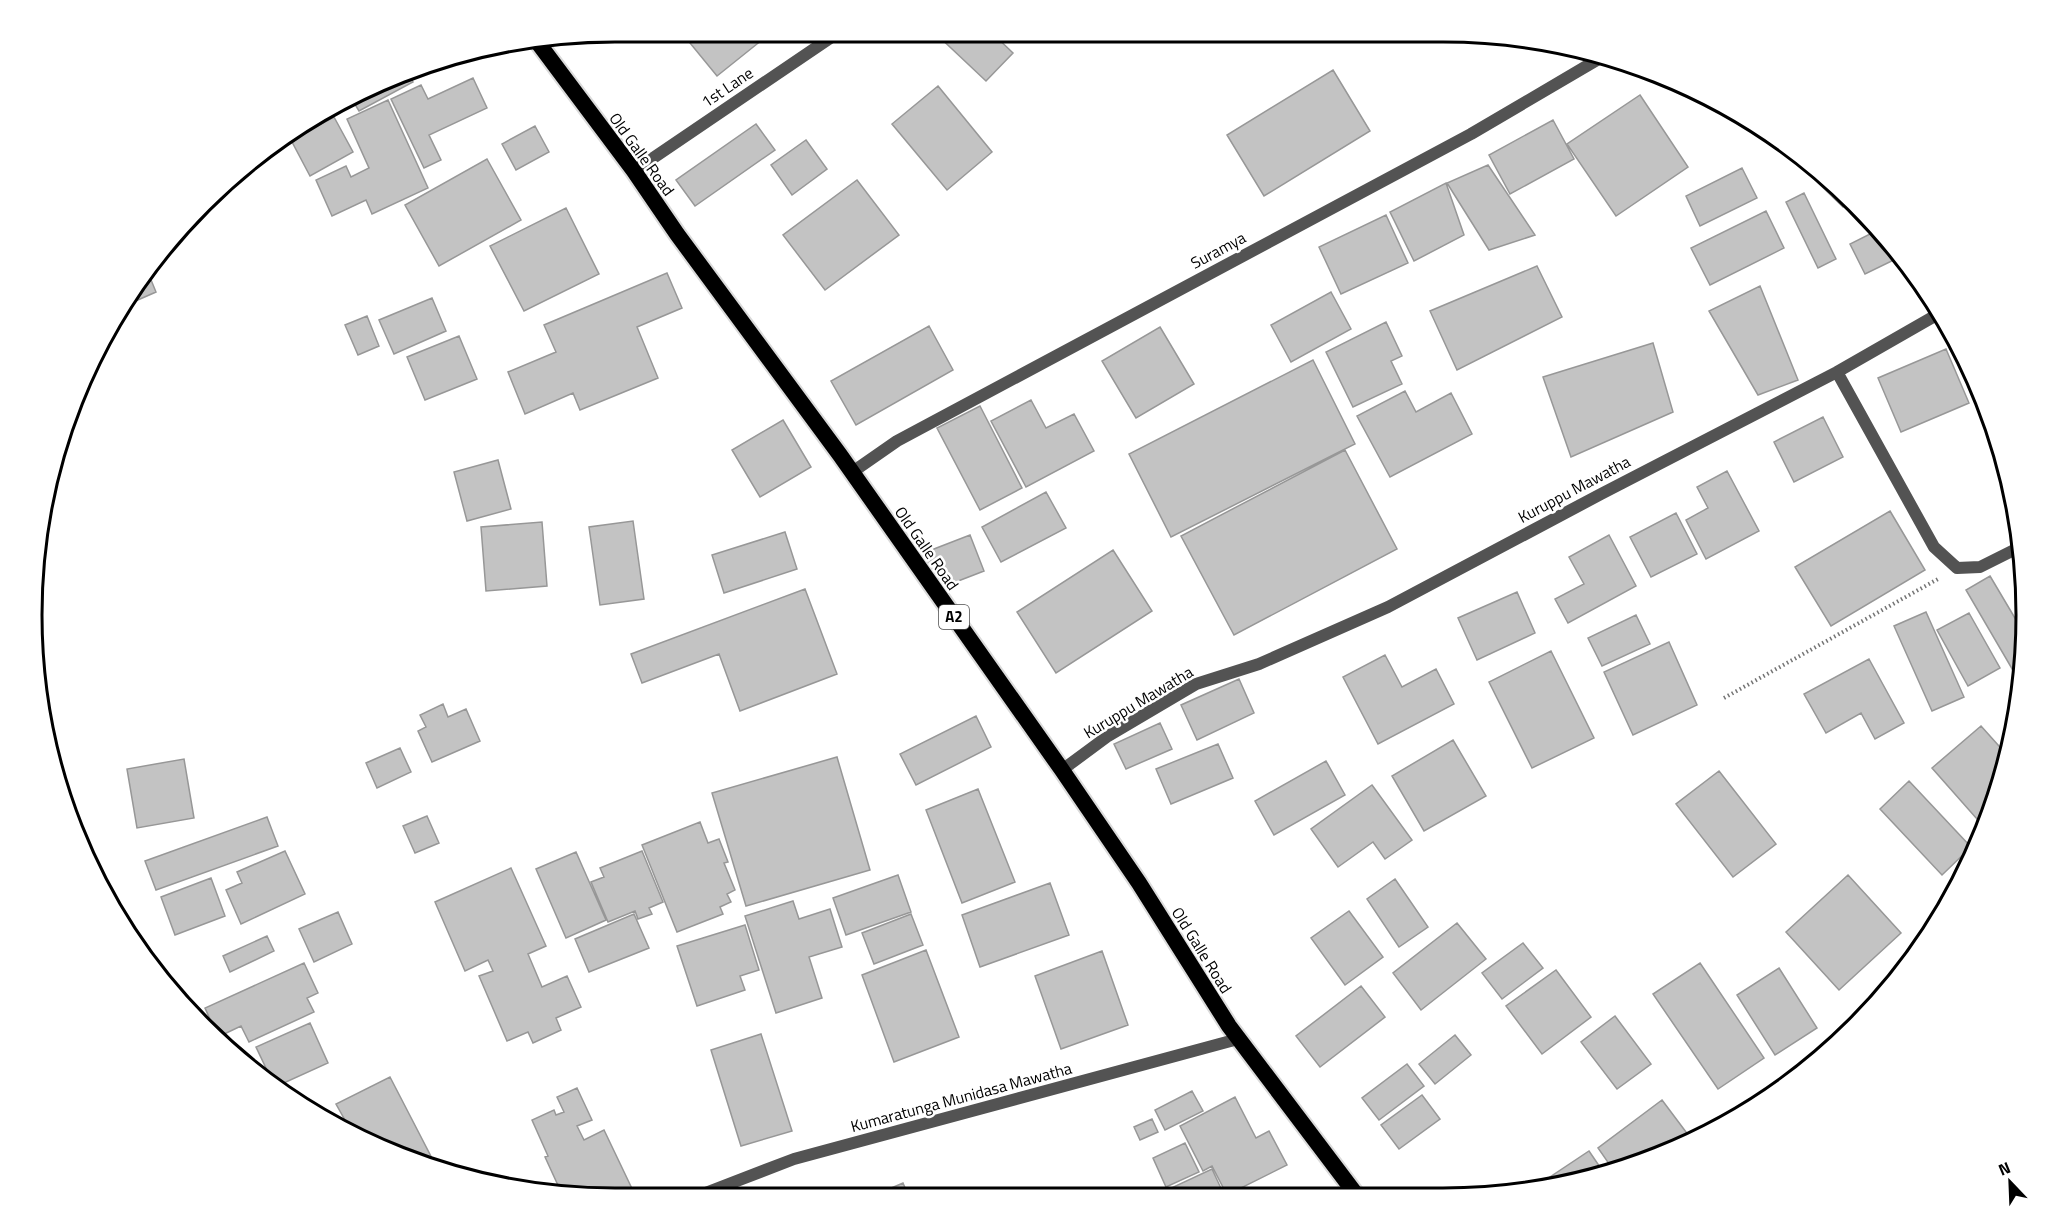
<svg xmlns="http://www.w3.org/2000/svg" width="2058" height="1230" font-family="'Titillium Web',sans-serif">
  <style>
    .building { fill: #c3c3c3; stroke: #979797; stroke-width: 1.5 }
    .lines { fill: none; stroke-linecap: round; stroke-linejoin: round }
    .trunk-casing { stroke: #dbdbdb; stroke-width: 20 }
    .path { stroke: #757575; stroke-width: 4; stroke-dasharray: 1.5 3; stroke-linecap: butt }
    .minor { stroke: #535353; stroke-width: 12 }
    .trunk { stroke: #000; stroke-width: 16 }
    .labels { text-anchor: middle; stroke-width: 5; stroke-linejoin: round; paint-order: stroke }
    .shield { fill: #fff; stroke: #4c4c4c; stroke-width: 1.5 }
    .shield-label { font-size: 15px; font-weight: bold; fill: #000 }
    .street-label { font-size: 16px; fill: #000; stroke: #fff }
    .rim { fill: none; stroke: #000; stroke-width: 3 }
  </style>
  <rect width="100%" height="100%" fill="#fff"/>
  <path class="building" d="M681 32H772L717 76Z
    M934 32H991L1013 53 986 81Z
    M1333 70 1370 131 1264 196 1227 135Z
    M407 71 413 82 359 111 350 96Z
    M473 78 487 108 429 135 441 160 424 168 391 99 421 85 428 99Z
    M938 86 992 152 947 190 892 124Z
    M1640 95 1688 167 1616 216 1567 144Z
    M388 100 428 188 372 214 366 200 332 216 316 180 346 166 351 177 369 168 347 119Z
    M334 117 353 152 310 176 291 140Z
    M1553 120 1574 159 1510 194 1489 155Z
    M756 124 775 150 695 206 676 180Z
    M535 126 549 152 516 170 502 144Z
    M806 140 827 169 792 195 771 165Z
    M487 159 521 220 439 266 405 205Z
    M249 162 252 170 230 178Z
    M1488 165 1535 235 1489 250 1447 183Z
    M1742 168 1757 198 1700 226 1686 196Z
    M1814 168 1851 199 1843 207 1808 173Z
    M857 180 899 235 825 290 783 235Z
    M1446 183 1464 235 1414 261 1390 212Z
    M1804 193 1836 259 1818 268 1786 202Z
    M566 208 599 274 524 311 490 246Z
    M1766 211 1784 248 1710 285 1691 248Z
    M1386 215 1408 263 1341 294 1319 247Z
    M1878 230 1900 257 1865 274 1850 244Z
    M1537 266 1562 317 1457 370 1430 311Z
    M1910 269 1929 292 1919 297 1905 272Z
    M147 270 156 292 122 307 130 291Z
    M667 273 682 308 637 327 658 378 580 410 573 393 525 414 508 372 556 352 544 325Z
    M1760 286 1798 380 1758 395 1709 311Z
    M1331 292 1351 329 1291 362 1271 325Z
    M432 298 446 331 394 354 379 320Z
    M367 316 379 346 358 355 345 325Z
    M1386 322 1402 356 1391 361 1402 384 1353 407 1326 352Z
    M929 326 953 370 856 425 831 381Z
    M1160 327 1194 384 1136 418 1102 361Z
    M459 336 477 379 425 400 407 357Z
    M1653 343 1673 412 1571 457 1543 377Z
    M1946 349 1969 403 1901 432 1878 378Z
    M1313 360 1355 444 1171 537 1129 454Z
    M1405 391 1416 412 1451 393 1472 434 1390 477 1357 416Z
    M1031 400 1046 428 1074 414 1094 451 1026 487 991 421Z
    M980 406 1022 488 980 510 937 428Z
    M1823 417 1843 457 1794 482 1774 442Z
    M783 420 811 467 760 497 732 450Z
    M1345 450 1397 549 1234 635 1181 536Z
    M498 460 511 509 467 521 454 472Z
    M1727 471 1759 531 1706 559 1686 520 1708 508 1697 487Z
    M1046 492 1066 528 1001 562 982 527Z
    M1890 511 1925 570 1831 626 1795 567Z
    M1676 513 1697 554 1651 577 1630 537Z
    M633 521 644 599 600 605 589 527Z
    M542 522 547 586 486 591 481 527Z
    M785 532 797 569 724 593 712 555Z
    M970 535 984 571 935 590 921 554Z
    M1609 535 1636 586 1568 623 1555 599 1584 584 1569 557Z
    M1113 550 1152 611 1056 673 1017 612Z
    M1990 576 2025 635 2020 678 2018 679 1966 590Z
    M805 589 837 674 740 711 719 654 642 683 631 654Z
    M1517 592 1535 633 1477 660 1458 618Z
    M1926 612 1964 697 1932 711 1894 626Z
    M1969 613 2000 668 1968 686 1937 630Z
    M1636 615 1650 644 1602 666 1588 638Z
    M1669 642 1697 705 1633 735 1604 672Z
    M1551 651 1594 738 1532 768 1489 682Z
    M1385 655 1402 687 1436 669 1454 704 1378 744 1343 677Z
    M1869 659 1904 723 1875 739 1861 713 1826 733 1804 694Z
    M1239 679 1254 713 1197 740 1181 705Z
    M443 704 448 717 466 709 480 741 432 762 418 731 426 727 420 715Z
    M976 716 991 747 916 785 900 754Z
    M1160 723 1172 749 1126 769 1114 744Z
    M1981 726 2007 755 1986 825 1984 827 1932 768Z
    M1453 740 1486 796 1424 831 1392 776Z
    M1218 744 1233 778 1171 804 1156 769Z
    M400 748 411 772 377 788 366 763Z
    M837 757 870 870 746 906 712 793Z
    M184 759 194 818 137 828 127 769Z
    M1326 761 1345 795 1274 835 1255 801Z
    M1719 771 1776 844 1733 877 1676 804Z
    M1909 781 1971 847 1942 875 1880 809Z
    M1372 785 1412 840 1385 859 1373 842 1338 867 1311 829Z
    M978 789 1015 882 962 903 926 810Z
    M427 816 439 843 415 853 403 826Z
    M267 817 278 846 156 890 145 861Z
    M700 822 708 843 719 839 728 862 724 863 735 890 727 894 731 902 720 907 723 914 677 932 642 845Z
    M285 851 305 894 241 924 226 890 242 883 237 872Z
    M642 851 663 902 649 908 652 914 638 919 635 911 608 922 591 882 604 877 600 868Z
    M576 852 606 920 566 938 536 869Z
    M511 868 546 946 528 954 542 987 567 976 581 1007 556 1018 561 1030 533 1043 528 1032 507 1041 479 976 493 971 488 960 465 971 435 902Z
    M898 875 911 912 846 935 833 898Z
    M1848 875 1901 933 1839 990 1786 932Z
    M211 878 225 916 175 935 161 897Z
    M1395 879 1428 927 1399 947 1367 899Z
    M1050 883 1069 935 980 967 962 915Z
    M793 901 799 919 830 909 842 947 809 957 822 998 776 1013 745 916Z
    M1349 911 1383 957 1345 985 1311 938Z
    M338 912 352 944 314 962 299 929Z
    M634 914 649 948 589 972 575 939Z
    M911 914 923 945 874 964 862 933Z
    M1457 923 1486 959 1421 1010 1393 973Z
    M745 925 759 970 740 976 745 990 697 1006 677 946Z
    M267 936 274 951 230 972 223 956Z
    M1523 943 1543 968 1502 999 1482 973Z
    M926 950 959 1037 894 1062 862 975Z
    M1102 951 1128 1025 1061 1049 1035 976Z
    M304 963 318 993 307 998 314 1012 249 1042 241 1026 218 1037 205 1008Z
    M1700 963 1764 1058 1718 1089 1653 994Z
    M1779 968 1817 1028 1775 1055 1737 995Z
    M1556 970 1591 1017 1542 1054 1506 1006Z
    M1361 986 1385 1017 1320 1067 1296 1036Z
    M1615 1016 1651 1064 1617 1089 1581 1042Z
    M310 1023 328 1063 275 1087 256 1047Z
    M761 1034 792 1131 741 1146 711 1050Z
    M1455 1035 1471 1055 1435 1084 1419 1064Z
    M1407 1064 1424 1086 1379 1120 1362 1098Z
    M390 1077 437 1168 435 1169 427 1167 350 1129 336 1104Z
    M577 1088 592 1120 577 1126 584 1140 604 1130 636 1197H576L562 1194 545 1157 548 1156 532 1120 554 1110 556 1115 564 1112 557 1097Z
    M1192 1091 1203 1111 1165 1130 1155 1110Z
    M1422 1095 1440 1119 1399 1149 1381 1125Z
    M1235 1097 1256 1138 1269 1131 1287 1165 1227 1195 1212 1166 1203 1171 1180 1126Z
    M1662 1100 1692 1140 1630 1168 1614 1171 1598 1148Z
    M1152 1119 1158 1132 1140 1140 1134 1127Z
    M1185 1143 1199 1172 1166 1187 1153 1158Z
    M1589 1151 1604 1173 1550 1184 1547 1179Z
    M1212 1169 1225 1197H1171L1167 1190Z
    M903 1183 909 1197H870Z"/>
  <g class="lines">
    <defs>
      <path id="trunk" d="M539 44 634 171 677 234 840 455 1062 770 1139 883 1229 1026 1358 1197"/>
    </defs>
    <use href="#trunk" class="trunk-casing"/>
    <path class="path" d="M1724 698 1938 579"/>
    <path class="minor" d="M634 171 839 32
      M1837 372 1940 313
      M851 473 897 441 1471 134 1602 57
      M1062 770 1108 736 1196 684 1259 664 1388 607 1601 494 1837 372 1934 547 1957 568 1980 567 2020 547
      M695 1197 794 1159 1238 1039"/>
    <use href="#trunk" class="trunk"/>
  </g>
  <g class="labels">
    <rect class="shield" x="939" y="605" width="30" height="24" rx="4.5"/>
    <g class="shield-label">
      <text x="954" y="622">A2</text>
    </g>
    <g class="street-label">
      <text transform="translate(727 87) rotate(-34)" y="6">1st Lane</text>
      <text transform="translate(642 154) rotate(54)" y="6">Old Galle Road</text>
      <text transform="translate(1218 250) rotate(-28)" y="6">Suramya</text>
      <text transform="translate(1574 489) rotate(-28)" y="6">Kuruppu Mawatha</text>
      <text transform="translate(927 548) rotate(55)" y="6">Old Galle Road</text>
      <text transform="translate(1138 702) rotate(-31)" y="6">Kuruppu Mawatha</text>
      <text transform="translate(1202 950) rotate(58)" y="6">Old Galle Road</text>
      <text transform="translate(961 1097) rotate(-15)" y="6">Kumaratunga Munidasa Mawatha</text>
    </g>
  </g>
  <path d="M0 0H2058V1230H0ZM615 42H1443A573 573 0 0 1 2016 615V615A573 573 0 0 1 1443 1188H615A573 573 0 0 1 42 615V615A573 573 0 0 1 615 42Z" fill="#fff" fill-rule="evenodd"/>
  <path class="rim" d="M615 42H1443A573 573 0 0 1 2016 615V615A573 573 0 0 1 1443 1188H615A573 573 0 0 1 42 615V615A573 573 0 0 1 615 42Z"/>
  <g transform="translate(2010 1182) rotate(337)" stroke="#ffffff" stroke-width="4.5" paint-order="stroke">
  <path d="M0-4.5L10 22L0 15L-10 22Z" fill="#000000"/>
  <text y="-9" font-size="16" font-weight="bold" text-anchor="middle" fill="#000000">N</text>
  </g>
</svg>
